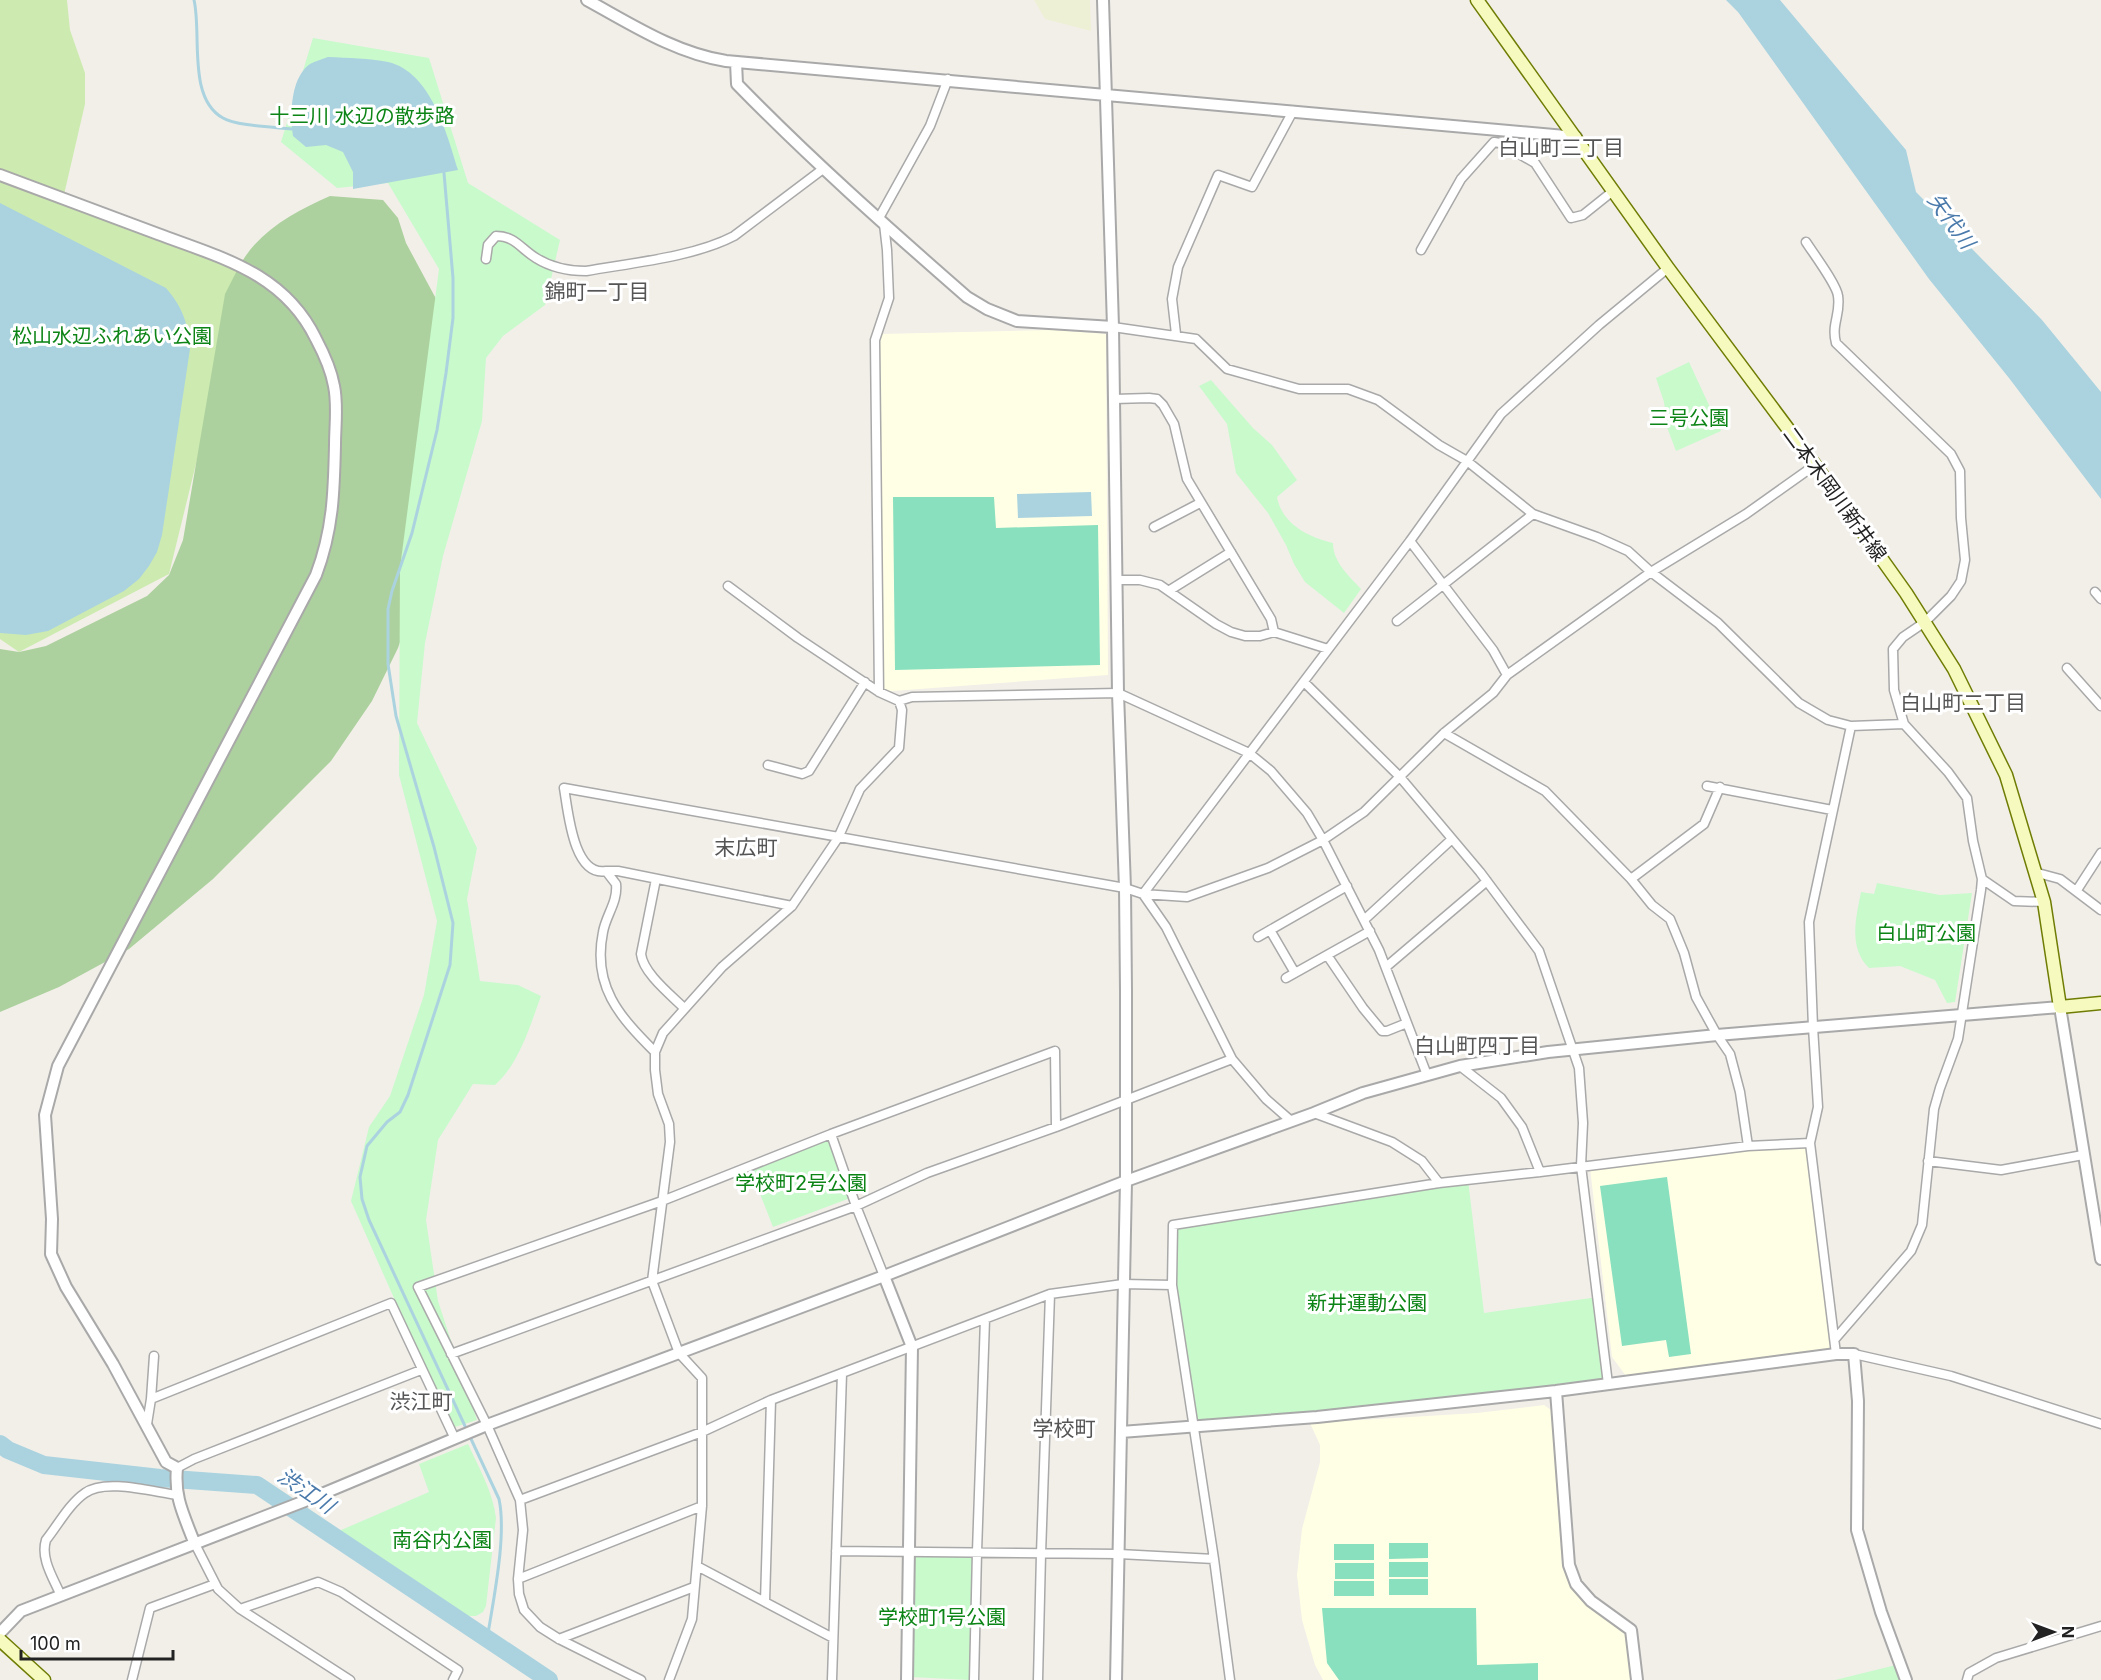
<svg xmlns="http://www.w3.org/2000/svg" width="2101" height="1680" font-family="Inter,'Noto Sans JP',sans-serif">
  <style>
    .education { fill: #ffffe5 }
    .farmland { fill: #eef0d5 }
    .grass { fill: #cdebb0 }
    .forest { fill: #add19e }
    .park { fill: #c8facc }
    .pitch { fill: #88e0be }
    .water { fill: #aad3df }
    .lines { fill: none; stroke-linecap: round; stroke-linejoin: round }
    .stream { stroke: #aad3df; stroke-width: 3 }
    .river { stroke: #aad3df; stroke-width: 18 }
    .minor-casing { stroke: #a9a9a9; stroke-width: 11 }
    .tertiary-casing { stroke: #a9a9a9; stroke-width: 14 }
    .secondary-casing { stroke: #707d05; stroke-width: 15 }
    .minor { stroke: #fff; stroke-width: 8 }
    .tertiary { stroke: #fff; stroke-width: 10 }
    .secondary { stroke: #f7fabf; stroke-width: 12 }
    .labels { text-anchor: middle; stroke-width: 6; stroke-linejoin: round; paint-order: stroke }
    .park-label { font-size: 20px; fill: #0c8416; stroke: #fff }
    .street-label { font-size: 20px; fill: #222; stroke: #fff }
    .neighbourhood-label { font-size: 21px; fill: #555; stroke: #fff }
    .water-label { font-size: 21px; font-style: italic; fill: #4a7aab; stroke: #fff }
  </style>
  <rect width="100%" height="100%" fill="#f2efe9"/>
  <path class="education" d="M1054 330 1106 334 1108 675 879 692 880 334Z
    M1804 1145 1807 1149 1833 1349 1626 1376 1612 1357 1590 1168 1735 1149Z
    M1544 1405 1551 1410 1562 1567 1571 1589 1588 1604 1629 1634 1634 1680H1323L1315 1665 1302 1620 1297 1575 1302 1529 1320 1462V1445L1310 1423 1477 1413Z"/>
  <path class="farmland" d="M1034 0H1090L1091 31 1045 19Z"/>
  <path class="grass" d="M0 0H67L70 30 85 73V104L63 199 244 268 169 574 19 652 0 639Z"/>
  <path class="forest" d="M330 196 383 200 398 218 406 243 441 308 417 593 398 648 372 701 331 761 213 879 129 949 59 987 0 1012V649L19 652 46 646 147 596 169 575 183 540 225 294C231 283 236 271 243 260 262 229 298 210 330 196Z"/>
  <path class="park" d="M313 38 429 58 468 183 560 240 545 305 503 336 486 358 482 421 443 556 425 643 417 723 477 848 467 899 480 981 518 985 541 996C530 1026 519 1064 495 1085L473 1084 438 1140 426 1220 438 1301 477 1420 455 1427 409 1332 351 1201 369 1127 390 1096 424 995 437 921 399 775 400 568 439 269 388 183 337 188 281 142Z
    M1689 362 1721 431 1676 451 1662 414 1665 410 1664 402 1656 378Z
    M1211 380 1253 428 1272 445 1297 480 1277 497C1282 524 1308 537 1333 543 1333 562 1349 576 1361 589L1344 613 1305 582 1294 564 1286 545 1268 513 1236 473 1227 424 1199 386Z
    M1877 883 1940 895 1972 893 1955 1002 1947 1003 1935 980 1900 966 1869 968C1848 947 1856 918 1861 892L1874 894Z
    M830 1138 853 1197 773 1227 750 1168Z
    M1468 1180 1484 1313 1598 1297 1608 1384 1192 1425 1172 1285 1173 1225Z
    M468 1444C479 1468 493 1492 496 1518L486 1606 483 1612 476 1616H463L339 1531 429 1492 419 1464Z
    M912 1556 972 1557 970 1680 911 1677Z
    M1896 1665 1901 1680H1835Z"/>
  <path class="pitch" d="M893 497H994L996 528 1098 525 1100 665 895 670Z
    M1667 1177 1691 1354 1669 1357 1666 1340 1622 1346 1600 1186Z
    M1389 1543H1428V1558L1389 1559Z
    M1334 1544H1374V1560H1334Z
    M1389 1562H1428V1577H1389Z
    M1335 1563H1374V1579H1335Z
    M1389 1579H1428V1595H1389Z
    M1334 1581H1374V1596H1334Z
    M1322 1608H1476L1477 1665 1538 1663V1680H1339L1327 1663Z"/>
  <path class="water" d="M1726 0H1780L1906 150 1916 192 2042 320 2101 392V499L2009 378 1929 279 1738 12Z
    M328 57C348 58 369 58 388 62 431 72 447 134 458 170L353 189V172L343 152 326 145 306 147 293 136C290 116 290 78 310 64 315 61 323 59 328 57Z
    M0 203 166 288C183 308 188 323 190 349L162 535 157 552 149 566 139 579 124 591 48 631 26 635 0 633Z
    M1091 492 1092 516 1018 518 1017 494Z"/>
  <g class="lines">
    <path class="stream" d="M194 0C202 34 187 98 223 118 236 126 275 127 292 129
      M444 173 453 278V318L446 373 437 430 412 533 392 591 388 609V664L396 716 434 847 453 923 450 965 408 1095 400 1112 387 1122 367 1146 360 1177 362 1199 369 1220 499 1499C507 1536 493 1601 487 1640"/>
    <path class="river" d="M0 1444 8 1450 44 1465 160 1478 257 1485 549 1680"/>
    <defs>
      <path id="minor" d="M879 218 930 126 948 79
        M1806 242C1813 253 1837 285 1838 296 1841 314 1831 324 1836 343L1951 454 1960 471 1961 518 1965 560 1961 581 1951 596 1925 622 1903 637 1893 649 1894 690 1904 724 1948 772 1967 798 1973 841 1982 879 1981 890 1958 1039 1940 1088 1934 1109 1922 1225 1911 1251 1835 1339
        M1421 250 1461 179 1494 142 1500 143 1535 163 1571 218 1583 215 1613 191
        M486 259 488 245 496 236C515 236 521 249 536 258 552 268 568 271 586 271 631 263 694 257 734 236L823 169
        M1113 327 1196 339 1227 369 1299 389H1348L1378 400 1439 445 1467 461 1533 514 1597 537 1628 551 1651 572 1718 623 1799 703 1828 720 1851 726 1904 724
        M1176 334 1172 299 1178 267 1218 175 1252 187 1293 111
        M1114 399 1149 398 1157 399 1163 405 1174 424 1187 479 1271 619 1274 632
        M1154 527 1200 503
        M1410 541 1493 650 1507 675
        M1117 580H1140L1160 585 1216 624 1231 632 1245 636H1260L1274 632 1328 649
        M728 586 798 638 879 692 899 701 912 697 1118 693 1249 753 1271 771 1307 813 1323 840 1379 950 1427 1075
        M1170 590 1231 552
        M2095 592 2101 599
        M1397 621 1533 514
        M2067 668 2101 706
        M1304 682 1400 777 1480 872 1539 951 1579 1068 1583 1123 1581 1166 1608 1384
        M879 692 875 340 889 298 887 250 884 224
        M1444 733 1545 791 1631 879 1652 905 1670 919 1684 953 1696 997 1717 1035 1730 1054 1740 1092 1748 1146
        M768 765 802 774 809 771 865 682
        M1707 786 1832 810
        M606 871H618L792 906
        M2034 872 2060 879 2101 910
        M656 879 641 954C643 973 671 995 684 1008
        M1631 879 1704 824 1720 787
        M1982 879 2014 901 2044 902
        M2077 890 2101 853
        M1143 894 1410 541 1501 414 1599 325 1668 268
        M1143 894 1166 927 1232 1059 1266 1099 1290 1120
        M1364 920 1452 839
        M1270 930 1295 973
        M1258 937 1347 886
        M1327 955 1363 1008 1382 1031H1387L1407 1023
        M1386 967 1487 881
        M1286 978 1370 931
        M655 1052C619 1016 592 986 603 932 606 915 618 902 616 884L606 871C573 877 568 810 564 788L1125 888 1143 894 1187 897 1268 868 1323 840 1364 812 1444 733 1493 693 1507 675 1651 572 1746 514 1815 465
        M1460 1066 1501 1098 1522 1127 1540 1172
        M1314 1113 1392 1142 1422 1161 1439 1183
        M831 1134 856 1206 927 1173 1056 1127 1232 1059
        M1928 1161 2001 1170 2083 1155
        M1172 1285 1173 1225 1439 1183 1540 1172 1748 1146 1810 1143
        M451 1354 856 1206 884 1276
        M1836 1354 1810 1143 1818 1107 1813 1027 1809 922 1851 726
        M1854 1354 1951 1376 2101 1424
        M151 1399 154 1356
        M147 1424 151 1399 391 1303 455 1439
        M177 1468 194 1459 421 1370
        M520 1500 702 1432 771 1400 1050 1294 1123 1284 1172 1285 1214 1559 1230 1680
        M194 1542 218 1589 240 1609 350 1680
        M836 1551 1119 1554 1214 1559
        M697 1566 833 1638
        M518 1579 702 1506
        M61 1596C54 1579 40 1559 46 1540 58 1525 69 1504 85 1493 105 1478 153 1492 177 1495
        M765 1602 771 1400
        M240 1609 318 1582 341 1592 458 1670 453 1680
        M559 1639 694 1587
        M132 1680 150 1608 215 1584
        M641 1680 559 1639 540 1627 524 1610 519 1594 518 1579 523 1530 520 1500 487 1425 418 1287 662 1201 831 1134 1055 1051 1056 1127
        M669 1680 692 1619 702 1506V1378L679 1353 652 1281 670 1142 669 1124 658 1094 655 1070V1052L663 1033 722 967 792 906 838 838 860 789 899 748 902 710 899 701
        M832 1680 842 1373
        M974 1680 977 1552 985 1319
        M1038 1680 1041 1554 1050 1294
        M1967 1680 1969 1673 1996 1658 2101 1626"/>
      <path id="tertiary" d="M587 0C631 24 675 53 726 61L1576 137
        M1103 0 1113 327 1118 693 1125 888 1126 991V1181L1116 1680
        M736 62 737 84C810 159 888 228 967 297L987 309 1017 321 1113 327
        M0 175C53 195 105 214 158 234 222 258 284 273 316 339 324 354 331 369 334 386 338 405 335 426 335 445 334 492 333 530 316 575L58 1066 45 1115 52 1219 51 1254 66 1287 113 1364 166 1462 177 1468C174 1498 184 1515 194 1542
        M884 1276 912 1347 907 1680
        M1556 1391 1569 1565 1576 1584 1591 1601 1631 1630 1637 1680
        M1121 1432 1317 1417 1556 1391 1836 1354H1854L1858 1401 1857 1530 1881 1612 1906 1680
        M0 1633 21 1611 310 1499 487 1425 884 1276 1126 1181 1314 1113 1363 1093 1460 1066 1548 1052 1717 1035 2060 1007 2101 1259"/>
      <path id="secondary" d="M1477 0 1668 268 1815 465 1906 593 1954 669 2006 775 2044 902 2060 1007 2101 1003
        M0 1640 44 1680"/>
    </defs>
    <use href="#minor" class="minor-casing"/>
    <use href="#tertiary" class="tertiary-casing"/>
    <use href="#secondary" class="secondary-casing"/>
    <use href="#minor" class="minor"/>
    <use href="#tertiary" class="tertiary"/>
    <use href="#secondary" class="secondary"/>
  </g>
  <g class="labels">
    <g class="park-label">
      <text x="362" y="123">十三川 水辺の散歩路</text>
      <text x="112" y="343">松山水辺ふれあい公園</text>
      <text x="1689" y="425">三号公園</text>
      <text x="1926" y="940">白山町公園</text>
      <text x="801" y="1190">学校町2号公園</text>
      <text x="1367" y="1310">新井運動公園</text>
      <text x="442" y="1547">南谷内公園</text>
      <text x="942" y="1624">学校町1号公園</text>
    </g>
    <g class="street-label">
      <text transform="translate(1835 494) rotate(54)" y="7">二本木岡川新井線</text>
    </g>
    <g class="neighbourhood-label">
      <text x="1561" y="155">白山町三丁目</text>
      <text x="597" y="299">錦町一丁目</text>
      <text x="1963" y="710">白山町二丁目</text>
      <text x="746" y="855">末広町</text>
      <text x="1477" y="1053">白山町四丁目</text>
      <text x="421" y="1409">渋江町</text>
      <text x="1064" y="1436">学校町</text>
    </g>
    <g class="water-label">
      <text transform="translate(1951 221) rotate(54)" y="7">矢代川</text>
      <text transform="translate(306 1491) rotate(34)" y="7">渋江川</text>
    </g>
  </g>
  <g transform="translate(2053 1632) rotate(90)" stroke="#ffffff" stroke-width="4.5" paint-order="stroke">
  <path d="M0-4.5L10 22L0 15L-10 22Z" fill="#222222"/>
  <text y="-9" font-size="16" font-weight="bold" text-anchor="middle" fill="#222222">N</text>
  </g>
  <path d="M21 1650v9h152v-9" fill="none" stroke="#222222" stroke-width="3"/>
  <text x="30" y="1650" font-size="18" fill="#222222" stroke="#ffffff" stroke-width="4.5" paint-order="stroke">100 m</text>
</svg>
